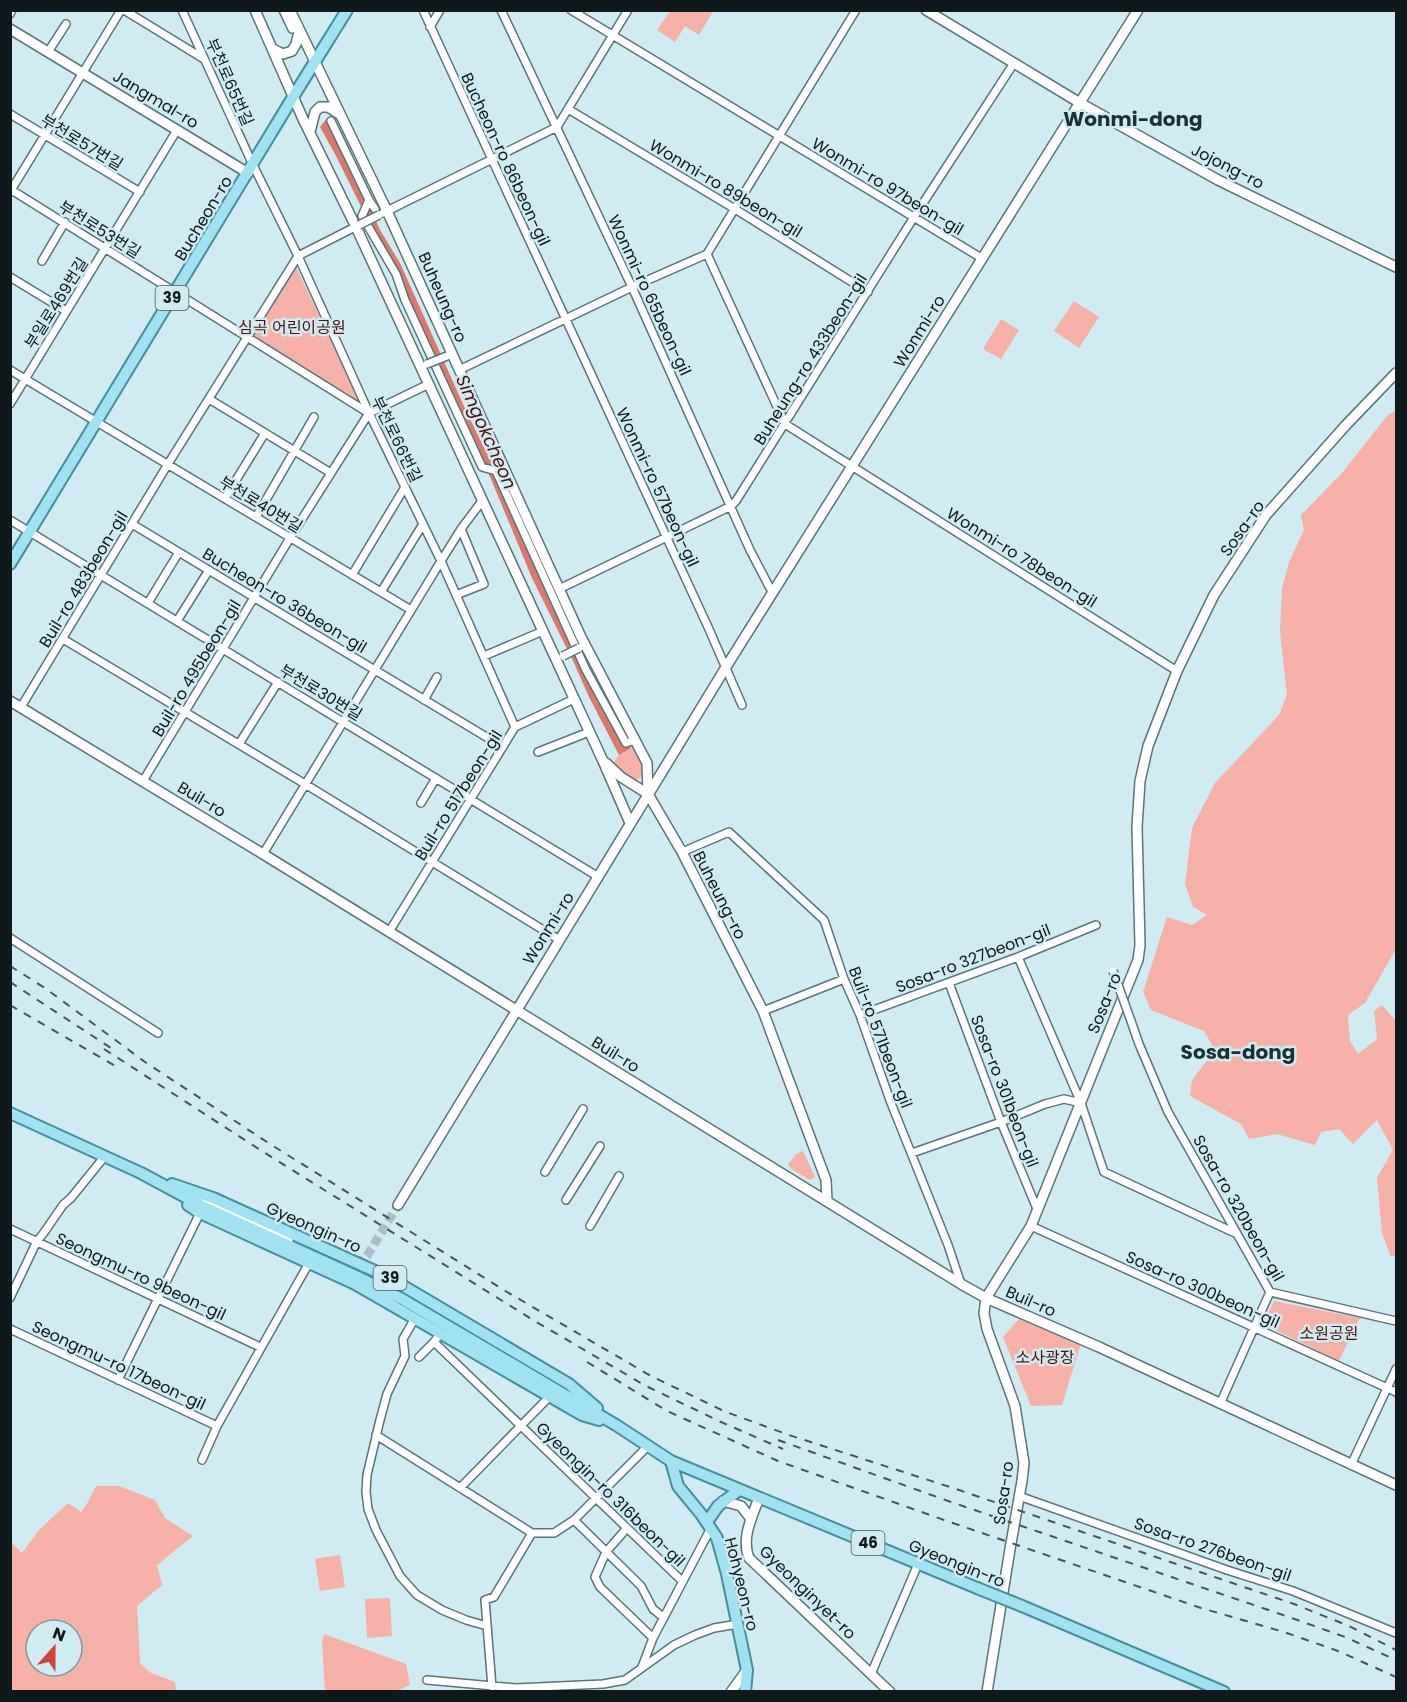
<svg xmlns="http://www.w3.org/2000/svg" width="1407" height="1702" font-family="Poppins,'Noto Sans KR',sans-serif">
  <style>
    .green { fill: #f5b0a7; fill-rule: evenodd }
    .water { fill: #dc796e }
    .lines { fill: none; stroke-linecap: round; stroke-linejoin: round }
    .secondary-tunnel { stroke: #a9c1c6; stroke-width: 9; stroke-dasharray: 9 4.5; stroke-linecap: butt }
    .street-casing { stroke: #5b7479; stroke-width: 10 }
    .secondary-casing { stroke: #5b7479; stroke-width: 12 }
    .primary-casing { stroke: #448fa0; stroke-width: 14 }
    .street { stroke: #fff; stroke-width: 7 }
    .secondary { stroke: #fff; stroke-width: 9 }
    .primary { stroke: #a0e2f1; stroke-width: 10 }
    .rail { stroke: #465558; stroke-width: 2; stroke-dasharray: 8 8; stroke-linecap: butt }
    .street-bridge-casing { stroke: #5b7479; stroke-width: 10; stroke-linecap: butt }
    .primary-bridge-casing { stroke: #448fa0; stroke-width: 14; stroke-linecap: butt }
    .street-bridge { stroke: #fff; stroke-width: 7 }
    .primary-bridge { stroke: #a0e2f1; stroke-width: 10 }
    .labels { text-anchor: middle; stroke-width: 5; stroke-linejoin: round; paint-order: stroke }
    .shield { fill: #d0ebf1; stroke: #49585b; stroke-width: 1.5 }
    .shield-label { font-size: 15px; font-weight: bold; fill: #0f191b }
    .street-label { font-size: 16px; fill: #0f191b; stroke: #d0ebf1 }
    .park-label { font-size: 16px; fill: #511310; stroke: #d0ebf1 }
    .water-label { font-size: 18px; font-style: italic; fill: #4e0f0d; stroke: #d0ebf1 }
    .quarter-label { font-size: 20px; font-weight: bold; fill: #1a3136; stroke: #d0ebf1 }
  </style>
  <rect width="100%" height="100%" fill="#d0ebf1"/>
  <path class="green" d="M670 11V10L713 11 699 35 685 26 675 42 657 30Z
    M296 267 360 402 361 405 252 336Z
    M1074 301 1099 317 1079 348 1054 331Z
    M1001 319 1019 330 1001 359 983 349Z
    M1396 410V949L1365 1003 1348 1015 1350 1041 1358 1054 1377 1039 1374 1011 1382 1005 1396 1021V1254L1391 1257 1382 1233 1377 1178 1393 1150 1377 1120 1353 1144 1339 1129 1321 1132 1315 1145 1277 1134 1249 1139 1241 1124 1190 1096 1192 1080 1215 1050 1204 1031 1151 1010 1143 992 1167 917 1192 925 1207 915 1193 907 1185 884 1192 828 1215 783 1279 715 1287 695 1280 632 1282 588 1289 562 1304 530 1301 515 1342 473 1387 416Z
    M631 748C651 757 645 805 614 762L619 755Z
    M803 1151 815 1177 810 1180 793 1170 788 1165 796 1154Z
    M1274 1301 1360 1318 1339 1361 1263 1324Z
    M1023 1314 1082 1340 1062 1405 1031 1406 1003 1337Z
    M96 1486H119L155 1500 165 1518 193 1536 157 1565 162 1585 137 1606 140 1663 151 1673 175 1682 176 1691H11V1542L22 1553 39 1530 68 1503 81 1512 88 1502ZM36 1630H72V1666H36Z
    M340 1555 345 1587 320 1591 315 1559Z
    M390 1598 392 1636 367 1638 365 1599Z
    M324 1634 406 1664 410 1685 397 1691H325L322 1642Z"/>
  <path class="water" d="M327 118 341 143 380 230 400 263 467 413 490 459 531 553 538 574 550 602 583 671 619 737 631 748 619 755 589 697 574 663 532 578 486 467 464 423 440 366 336 156 320 127Z"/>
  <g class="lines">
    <path class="secondary-tunnel" d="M344 1267H354L367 1256 398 1205"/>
    <defs>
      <path id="street" d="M124 10 204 59
        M182 10 253 165 298 256 369 413 441 561 515 727
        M283 10 292 29
        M423 10 708 627 742 705
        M501 10 632 287 750 550 772 592
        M571 10 983 259
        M10 14 12 10
        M430 27 440 10
        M48 52 66 24
        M568 109 735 209 868 292
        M10 114 140 192
        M331 121 369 200 375 209
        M10 189 367 412
        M10 192 121 10
        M369 200 362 216 396 274 405 300 482 467 496 471 586 670 621 734 626 743 632 741
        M383 213 557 127 628 10
        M707 254 785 424 1177 671
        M707 254 856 10
        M42 261 65 222
        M10 277 66 311
        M10 370 411 610
        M459 370 632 287 707 254
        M209 399 331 473
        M10 404 177 130
        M225 498 265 433
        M256 517 314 417
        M10 520 597 876
        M132 524 503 747
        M352 575 405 487
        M559 589 731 506 736 501 914 217 1014 63
        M381 592 423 524
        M456 595 484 584 461 529
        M148 603 179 552
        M177 621 209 570
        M63 639 305 784 558 939
        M484 656 543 631
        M424 700 437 677
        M21 707 168 464 298 256 359 225
        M239 744 278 682
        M538 752 589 732
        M143 781 290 538 369 413 429 384
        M421 803 436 778
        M682 852 729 832 824 920 844 979 860 1015 891 1103 948 1245 961 1284
        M263 854 441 561 461 529 482 501
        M389 932 515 727 574 699
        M10 938 158 1033
        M1018 957 1081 1103 1104 1172 1235 1233
        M949 983 1001 1122 1037 1209
        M763 1011 844 979
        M860 1015 1018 957 1096 925
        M1131 1021 1139 1044 1168 1112 1270 1292 1396 1321
        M912 1153 1001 1122 1045 1104 1064 1099 1081 1103
        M545 1172 583 1109
        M566 1200 600 1146
        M590 1226 619 1176
        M1031 1226 1396 1392
        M10 1229 260 1347
        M10 1298 37 1241 43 1234 63 1205 71 1198 105 1156
        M415 1318 403 1339 405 1356 387 1394 380 1420 367 1475 366 1492 368 1509 376 1530 400 1576 417 1595 442 1610 466 1620 487 1626
        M10 1329 217 1426
        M441 1333 434 1342 682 1581
        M419 1357 434 1342
        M118 1380 200 1213
        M1220 1404 1270 1292
        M376 1435 532 1533
        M202 1460 217 1426 309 1263
        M1351 1465 1396 1369
        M460 1488 550 1396
        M1019 1496 1227 1570 1293 1591 1396 1633
        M574 1520 641 1586 653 1609 663 1617
        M627 1528 606 1552 595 1577 600 1587 653 1638
        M642 1667 653 1638 711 1528
        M871 1674 918 1564
        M427 1680 516 1688 603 1684 625 1680 674 1645 695 1635 714 1628 738 1624
        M492 1687 485 1600 494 1597 532 1533H554L574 1520 648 1446"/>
      <path id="secondary" d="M255 10 303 119 356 227 603 761 630 823
        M290 10 387 211 581 637 647 763 648 794
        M926 10 1080 103 1218 180 1396 267
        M10 29 248 173
        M273 49 283 54 292 51 296 44 299 31
        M310 132 315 112 320 107H328L339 114
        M10 701 263 854 961 1284 986 1298 1099 1347 1396 1485
        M606 763 621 777 648 794 682 852 763 1011 826 1180 827 1201
        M200 1198 288 1240
        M398 1205 726 667 1138 10
        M759 1498C752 1517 741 1538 749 1558L890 1692
        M723 1501 741 1506 751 1519
        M731 1692 747 1670
        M987 1692 1010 1549 1022 1481 1024 1463 1015 1406 987 1329 984 1313 986 1298 1031 1226 1138 960 1140 945 1137 827 1140 781 1148 746 1177 671 1214 595 1266 515 1346 425 1396 373"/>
      <path id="primary" d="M10 564 293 97 347 10
        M10 1113 141 1173 204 1207 356 1276 402 1299 616 1425 671 1461 977 1588
        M172 1184 213 1198 388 1277 569 1384 597 1408
        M188 1205 200 1213 355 1284 582 1415 599 1420
        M671 1461 678 1486 701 1514 717 1538 727 1574 747 1670 745 1692
        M707 1522 718 1506 739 1490
        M1022 1606 1224 1692"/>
    </defs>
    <use href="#street" class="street-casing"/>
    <use href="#secondary" class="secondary-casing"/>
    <use href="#primary" class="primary-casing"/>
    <use href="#street" class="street"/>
    <use href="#secondary" class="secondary"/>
    <use href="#primary" class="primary"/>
    <path class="rail" d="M10 966 45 988 145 1062 270 1144 507 1292 651 1376 726 1412 789 1435 956 1489 1294 1604 1349 1626 1396 1650
      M10 982 114 1050
      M10 1005 117 1067
      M104 1049 265 1153 533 1320 646 1386 721 1422 783 1449
      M587 1362 667 1411 778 1461 944 1520 1201 1608 1284 1632 1338 1651 1396 1677
      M778 1440 951 1502 1289 1617 1345 1637 1396 1660"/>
    <defs>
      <path id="street-bridge" d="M359 225 379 215
        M427 364 447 356
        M563 656 579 648
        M1113 971 1131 1021"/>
      <path id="primary-bridge" d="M977 1588 1022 1606"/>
    </defs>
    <use href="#street-bridge" class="street-bridge-casing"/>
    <use href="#primary-bridge" class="primary-bridge-casing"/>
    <use href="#street-bridge" class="street-bridge"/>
    <use href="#primary-bridge" class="primary-bridge"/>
  </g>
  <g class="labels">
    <g class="shield">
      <rect x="155.5" y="286" width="33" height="24" rx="4.5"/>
      <rect x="373.5" y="1266" width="33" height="24" rx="4.5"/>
      <rect x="851.5" y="1531" width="33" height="24" rx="4.5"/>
    </g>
    <g class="shield-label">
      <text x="172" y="303">39</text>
      <text x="390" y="1283">39</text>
      <text x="868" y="1548">46</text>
    </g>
    <g class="street-label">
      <text transform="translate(230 82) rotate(66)" y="6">부천로65번길</text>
      <text transform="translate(156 99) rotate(31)" y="6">Jangmal-ro</text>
      <text transform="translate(82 142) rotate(31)" y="6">부천로57번길</text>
      <text transform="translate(506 159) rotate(65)" y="6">Bucheon-ro 86beon-gil</text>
      <text transform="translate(1228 166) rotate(27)" y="6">Jojong-ro</text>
      <text transform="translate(888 186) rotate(31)" y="6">Wonmi-ro 97beon-gil</text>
      <text transform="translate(726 188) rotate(31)" y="6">Wonmi-ro 89beon-gil</text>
      <text transform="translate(203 218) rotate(-59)" y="6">Bucheon-ro</text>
      <text transform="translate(100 229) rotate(32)" y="6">부천로53번길</text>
      <text transform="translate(650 295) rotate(65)" y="6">Wonmi-ro 65beon-gil</text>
      <text transform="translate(443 297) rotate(66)" y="6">Buheung-ro</text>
      <text transform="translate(56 303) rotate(-58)" y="6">부일로469번길</text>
      <text transform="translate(919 331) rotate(-58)" y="6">Wonmi-ro</text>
      <text transform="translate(810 359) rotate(-58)" y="6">Buheung-ro 433beon-gil</text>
      <text transform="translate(397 439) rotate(64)" y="6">부천로66번길</text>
      <text transform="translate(658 487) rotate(65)" y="6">Wonmi-ro 57beon-gil</text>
      <text transform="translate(261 504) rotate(31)" y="6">부천로40번길</text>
      <text transform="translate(1242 528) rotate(-55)" y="6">Sosa-ro</text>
      <text transform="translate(1022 557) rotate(32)" y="6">Wonmi-ro 78beon-gil</text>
      <text transform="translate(83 579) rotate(-59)" y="6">Buil-ro 483beon-gil</text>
      <text transform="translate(285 600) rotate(31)" y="6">Bucheon-ro 36beon-gil</text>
      <text transform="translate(196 668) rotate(-59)" y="6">Buil-ro 495beon-gil</text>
      <text transform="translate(321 692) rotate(31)" y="6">부천로30번길</text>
      <text transform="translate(458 795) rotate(-58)" y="6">Buil-ro 517beon-gil</text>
      <text transform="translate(202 799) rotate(31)" y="6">Buil-ro</text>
      <text transform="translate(720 895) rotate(63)" y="6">Buheung-ro</text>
      <text transform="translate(548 928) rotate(-58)" y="6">Wonmi-ro</text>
      <text transform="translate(973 958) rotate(-21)" y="6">Sosa-ro 327beon-gil</text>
      <text transform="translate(1104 1003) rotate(-68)" y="6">Sosa-ro</text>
      <text transform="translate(881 1037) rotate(69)" y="6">Buil-ro 571beon-gil</text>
      <text transform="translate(616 1054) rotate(32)" y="6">Buil-ro</text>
      <text transform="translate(1005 1091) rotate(69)" y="6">Sosa-ro 301beon-gil</text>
      <text transform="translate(1239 1208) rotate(60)" y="6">Sosa-ro 320beon-gil</text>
      <text transform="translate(314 1227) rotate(24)" y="6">Gyeongin-ro</text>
      <text transform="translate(141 1276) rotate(25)" y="6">Seongmu-ro 9beon-gil</text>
      <text transform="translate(1203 1289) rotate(24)" y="6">Sosa-ro 300beon-gil</text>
      <text transform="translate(1031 1301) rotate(24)" y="6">Buil-ro</text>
      <text transform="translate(119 1365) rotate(25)" y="6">Seongmu-ro 17beon-gil</text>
      <text transform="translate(1003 1493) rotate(-82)" y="6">Sosa-ro</text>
      <text transform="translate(611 1494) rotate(44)" y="6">Gyeongin-ro 316beon-gil</text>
      <text transform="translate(1213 1549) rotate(19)" y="6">Sosa-ro 276beon-gil</text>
      <text transform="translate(957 1563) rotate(22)" y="6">Gyeongin-ro</text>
      <text transform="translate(742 1584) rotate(76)" y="6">Hohyeon-ro</text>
      <text transform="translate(808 1592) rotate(44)" y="6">Gyeonginyet-ro</text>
    </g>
    <g class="park-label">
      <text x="292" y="333">심곡 어린이공원</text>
      <text x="1329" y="1339">소원공원</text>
      <text x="1045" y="1363">소사광장</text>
    </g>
    <g class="water-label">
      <text transform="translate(486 432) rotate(66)" y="6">Simgokcheon</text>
    </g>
    <g class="quarter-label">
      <text x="1133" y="126">Wonmi-dong</text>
      <text x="1238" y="1059">Sosa-dong</text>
    </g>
  </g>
  <rect width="1407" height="1702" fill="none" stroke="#0f191b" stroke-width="24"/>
  <g transform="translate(54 1648) rotate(21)"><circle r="28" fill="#d0ebf1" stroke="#83979b" stroke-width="1.5"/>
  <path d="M0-4.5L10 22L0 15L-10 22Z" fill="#d0423b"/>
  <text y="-9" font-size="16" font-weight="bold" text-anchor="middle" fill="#0f191b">N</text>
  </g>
</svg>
